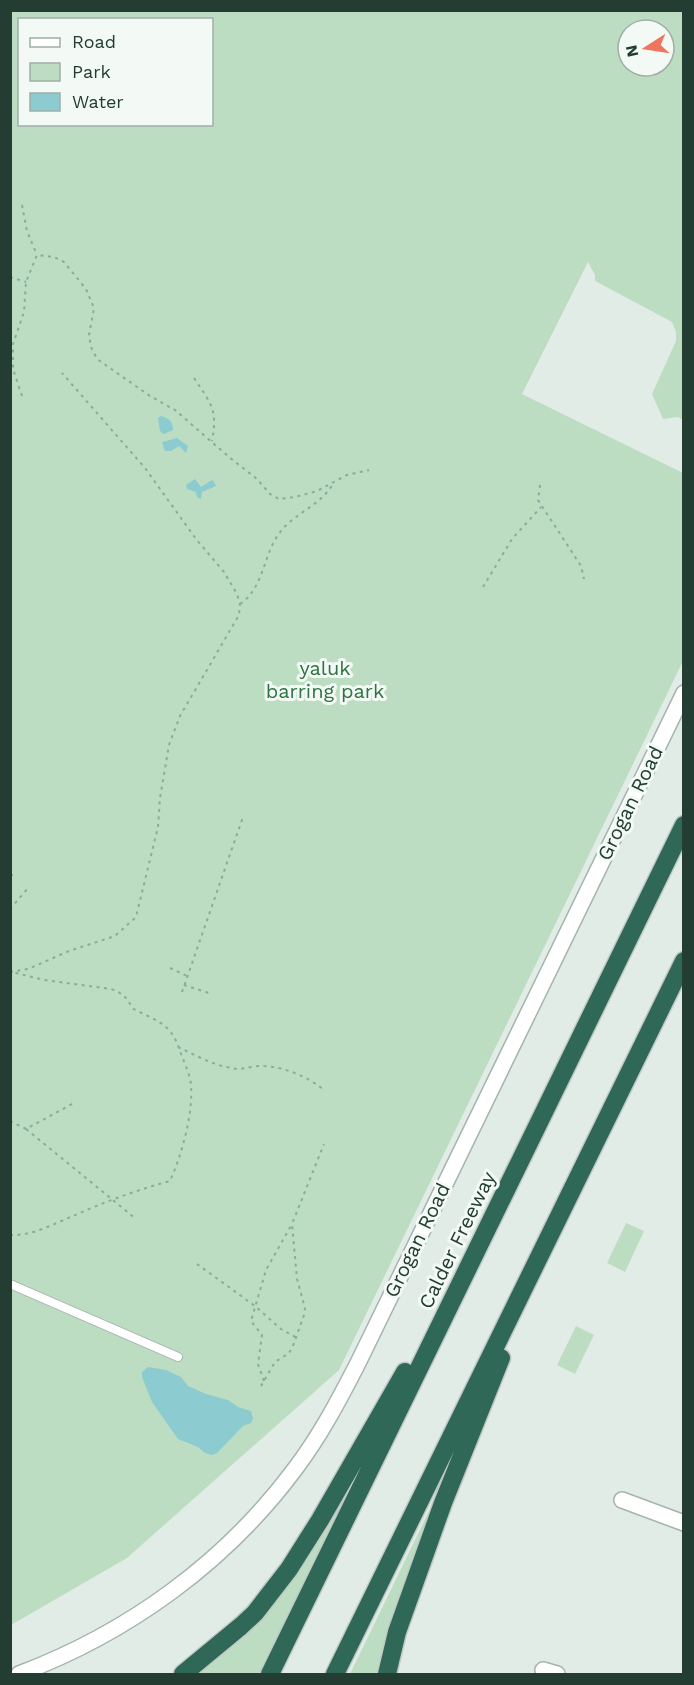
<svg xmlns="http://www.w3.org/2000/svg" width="694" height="1685" font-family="'Work Sans',sans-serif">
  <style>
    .green { fill: #bcddc2; fill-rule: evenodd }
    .water { fill: #8ccbd0 }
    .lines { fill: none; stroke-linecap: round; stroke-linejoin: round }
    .service-casing { stroke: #a5b4ad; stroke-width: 10 }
    .minor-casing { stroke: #a5b4ad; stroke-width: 18 }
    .motorway-casing { stroke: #c1c9c6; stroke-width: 21 }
    .path { stroke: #84af9d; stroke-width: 2; stroke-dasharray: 3 4.5; stroke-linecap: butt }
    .service { stroke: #fff; stroke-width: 8 }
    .minor { stroke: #fff; stroke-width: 15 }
    .motorway { stroke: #2f6857; stroke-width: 18 }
    .labels { text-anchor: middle; stroke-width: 6; stroke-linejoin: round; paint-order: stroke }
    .park-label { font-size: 20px; fill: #2e7342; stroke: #f3f9f5 }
    .street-label { font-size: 20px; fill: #233d33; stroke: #f3f9f5 }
  </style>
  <rect width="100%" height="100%" fill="#e2ece7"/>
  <path class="green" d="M11 11H683V420L678 417 663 419 652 394 676 341V332L672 322 595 281V275L588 262 522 394 683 473V661L339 1370 127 1558 11 1625ZM20 20H212V124H20ZM628 30H664V66H628Z
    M626 1223 644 1231 625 1272 607 1263Z
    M576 1326 594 1335 575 1374 557 1365Z
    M368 1454 259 1674H199L259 1620Z
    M429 1511 434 1512 380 1674H350Z"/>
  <path class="water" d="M161 416C169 418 173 422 173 430L164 434 160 431 158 418Z
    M177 438 188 446 186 453 179 446 171 451H165L162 442Z
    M195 479 201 487 212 480 215 483 216 486 202 492 201 499 197 497 196 492 187 489 186 485Z
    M148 1367 166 1370 181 1377 188 1386 206 1394 228 1400 238 1407 251 1411 253 1419 251 1423 243 1426 217 1453 212 1455 205 1453 198 1447 178 1439 152 1402 142 1377V1372Z"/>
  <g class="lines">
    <defs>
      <path id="service" d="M10 1284 178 1357"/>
      <path id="minor" d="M622 1500 684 1523
        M543 1670 557 1674
        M19 1674C128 1633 225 1563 295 1469 320 1436 339 1400 358 1363L684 693"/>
      <path id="motorway" d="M183 1674 241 1626 255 1613 289 1569 320 1520 405 1372
        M270 1674 684 825
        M335 1674 684 961
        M387 1674 397 1632 443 1503 501 1358"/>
    </defs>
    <use href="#service" class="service-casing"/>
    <use href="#minor" class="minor-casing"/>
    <use href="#motorway" class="motorway-casing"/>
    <path class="path" d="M22 205 27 231 37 255
      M10 277 26 282
      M194 378C211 404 218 409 212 441
      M22 396 13 369V344L24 312 26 282 37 255 54 257 64 262 86 289 94 308 89 335 91 347 97 359 150 396 175 410 229 457 257 479 270 494 279 499 295 497 317 491 347 475 369 470
      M540 485 538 500 581 566 584 579
      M483 587 512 539 541 507
      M240 604C263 589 263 557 278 535 293 513 318 508 333 484
      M10 875H15
      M10 909 29 887
      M170 968 187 976
      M10 972 28 969 69 951 115 936 136 917 158 827 160 798 169 745 180 716 239 615 240 604 237 594 224 572 196 539 145 468 62 373
      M184 985 209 993
      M182 992 243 817
      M178 1047C195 1055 213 1065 231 1068 242 1071 252 1065 264 1066 285 1067 308 1077 324 1090
      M72 1104 26 1129 136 1219
      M10 1121 26 1129
      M10 1235C33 1236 53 1224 73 1216 104 1202 137 1190 170 1181 182 1154 193 1115 191 1085 190 1075 185 1064 181 1054 178 1045 175 1036 168 1029 158 1019 144 1015 132 1008 127 997 122 993 111 989L44 980 12 972
      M197 1264 255 1306 281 1329 297 1338
      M264 1381 258 1364 262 1335 251 1321 266 1270 292 1224
      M261 1386 275 1362 289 1353 293 1346 304 1315 305 1308 297 1279 292 1224 324 1144"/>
    <use href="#service" class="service"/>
    <use href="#minor" class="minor"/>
    <use href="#motorway" class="motorway"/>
  </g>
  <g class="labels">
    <g class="park-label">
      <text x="325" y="675">yaluk<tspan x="325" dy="23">barring park</tspan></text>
    </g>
    <g class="street-label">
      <text transform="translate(630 803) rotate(-64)" y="7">Grogan Road</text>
      <text transform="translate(417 1240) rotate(-64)" y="7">Grogan Road</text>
      <text transform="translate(457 1240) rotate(-64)" y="7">Calder Freeway</text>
    </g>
  </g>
  <rect width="694" height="1685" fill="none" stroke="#233d33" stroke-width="24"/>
  <rect x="18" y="18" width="195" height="108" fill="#f3f9f5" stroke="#a0aea7" stroke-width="1.5"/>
  <rect x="30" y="38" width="30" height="9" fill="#ffffff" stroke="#a0aea7" stroke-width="1.5"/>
  <text x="72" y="48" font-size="18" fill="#233d33">Road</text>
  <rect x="30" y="63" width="30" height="18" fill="#bcddc2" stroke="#a0aea7" stroke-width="1.5"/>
  <text x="72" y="78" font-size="18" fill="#233d33">Park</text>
  <rect x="30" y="93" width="30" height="18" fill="#8ccbd0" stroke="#a0aea7" stroke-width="1.5"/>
  <text x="72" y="108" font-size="18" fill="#233d33">Water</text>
  <g transform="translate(646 48) rotate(258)"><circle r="28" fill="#f3f9f5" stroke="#a0aea7" stroke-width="1.5"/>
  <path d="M0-4.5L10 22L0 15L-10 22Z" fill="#ee755e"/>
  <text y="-9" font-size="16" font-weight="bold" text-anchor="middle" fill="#233d33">N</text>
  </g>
</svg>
